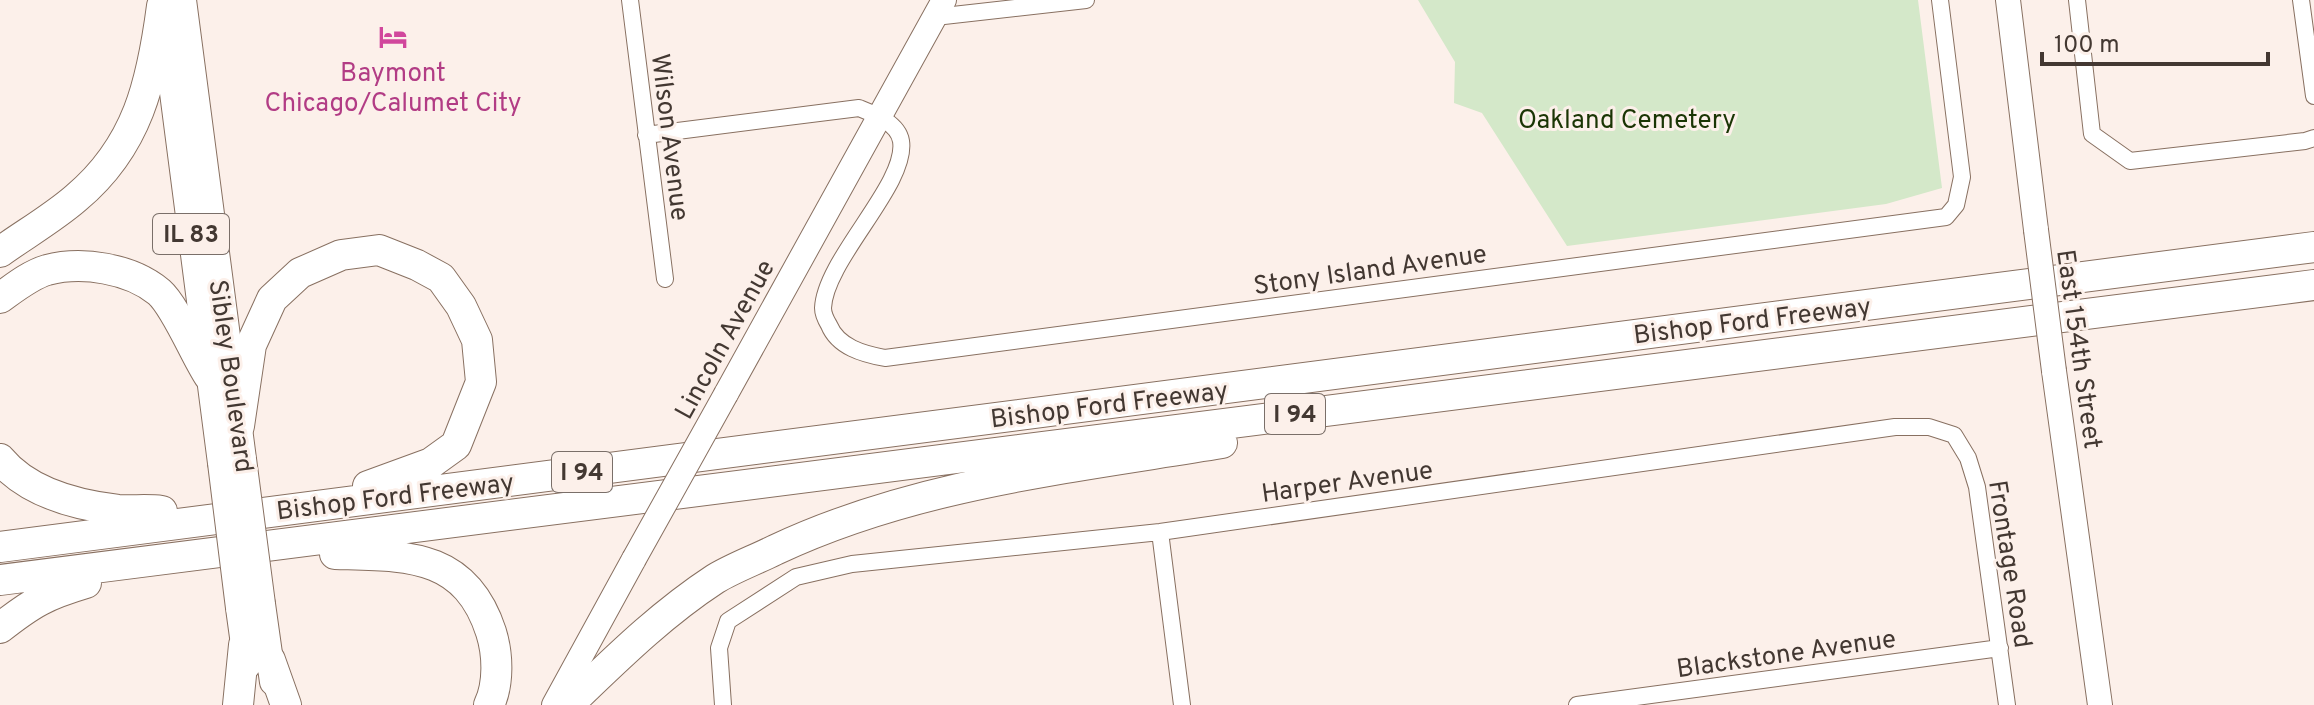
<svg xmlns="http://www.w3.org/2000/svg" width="2314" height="705" font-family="Overpass,sans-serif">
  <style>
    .green { fill: #d4e8c9 }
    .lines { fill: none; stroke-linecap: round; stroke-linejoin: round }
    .street-casing { stroke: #887061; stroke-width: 18 }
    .secondary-casing { stroke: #887061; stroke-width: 26 }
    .primary-casing { stroke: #887061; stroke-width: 28 }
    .highway-casing { stroke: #887061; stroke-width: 32 }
    .street { stroke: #fff; stroke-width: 16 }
    .secondary { stroke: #fff; stroke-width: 24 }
    .primary { stroke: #fff; stroke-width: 26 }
    .highway { stroke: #fff; stroke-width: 30 }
    .secondary-bridge-casing { stroke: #887061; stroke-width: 26; stroke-linecap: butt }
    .primary-bridge-casing { stroke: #887061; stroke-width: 28; stroke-linecap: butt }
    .secondary-bridge { stroke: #fff; stroke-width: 24 }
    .primary-bridge { stroke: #fff; stroke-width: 26 }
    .labels { text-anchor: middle; stroke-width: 6; stroke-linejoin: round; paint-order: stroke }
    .shield { fill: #fcf0ea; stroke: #7a6f69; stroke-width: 2 }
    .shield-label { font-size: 24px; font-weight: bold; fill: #433832 }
    .hotel-label { font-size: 26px; fill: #b23c85; stroke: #fcf0ea }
    .park-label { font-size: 26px; fill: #1a3504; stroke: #fcf0ea }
    .street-label { font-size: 26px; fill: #433832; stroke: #fcf0ea }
  </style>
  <rect width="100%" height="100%" fill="#fcf0ea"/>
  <path class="green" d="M1418 0H1918L1942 188 1886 204 1567 246 1482 113 1454 103 1455 62Z"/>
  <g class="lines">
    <defs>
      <path id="street" d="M630 0 665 279
        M2077 0 2092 134 2130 161 2305 141 2314 138
        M2301 0 2314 96
        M935 17 1086 0
        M646 135 859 108C874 114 898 123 901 141 908 184 825 259 823 308 823 314 826 320 829 325 838 347 863 354 885 358L1946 217 1956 205 1962 177 1940 0
        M1160 532 1182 705
        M723 705 719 648 728 621 796 577 852 564 1160 532 1895 427H1929L1954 435 1968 458 1977 487 2007 705
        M1577 705 2000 648"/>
      <path id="secondary" d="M2008 0 2036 230
        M2054 371 2100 705
        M726 394 944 0
        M554 705 634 559"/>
      <path id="primary" d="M183 0 243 459
        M164 23 221 463
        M262 604 273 682
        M239 608 247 666"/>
      <path id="highway" d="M0 252C25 234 53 218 76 198 138 146 152 82 162 6
        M0 298C14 288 30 275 47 270 82 261 130 268 159 292 176 307 195 355 209 376
        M239 426 251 345 272 299 300 273 341 255 379 250 417 265 441 278 461 306 477 340 481 382 456 445 431 463 368 486
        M0 459C28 493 76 505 118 510 133 511 147 509 162 511
        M0 547 2314 247
        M335 554C405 556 465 552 491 632 498 654 499 684 489 705
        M0 580 2314 285
        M0 628C33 602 46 595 86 583
        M270 660 286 705
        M238 705 244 645
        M568 705C615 660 660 615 715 579 733 568 755 560 775 550 915 484 1070 468 1222 443"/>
    </defs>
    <use href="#street" class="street-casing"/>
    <use href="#secondary" class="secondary-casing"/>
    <use href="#primary" class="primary-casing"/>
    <use href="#highway" class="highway-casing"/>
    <use href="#street" class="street"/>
    <use href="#secondary" class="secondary"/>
    <use href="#primary" class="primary"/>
    <use href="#highway" class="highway"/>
    <defs>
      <path id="secondary-bridge" d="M2036 230 2054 371
        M634 559 726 394"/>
      <path id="primary-bridge" d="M243 459 262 604
        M221 463 239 608"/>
    </defs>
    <use href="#secondary-bridge" class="secondary-bridge-casing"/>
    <use href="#primary-bridge" class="primary-bridge-casing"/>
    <use href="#secondary-bridge" class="secondary-bridge"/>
    <use href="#primary-bridge" class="primary-bridge"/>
  </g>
  <defs>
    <symbol id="hotel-bare" viewBox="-9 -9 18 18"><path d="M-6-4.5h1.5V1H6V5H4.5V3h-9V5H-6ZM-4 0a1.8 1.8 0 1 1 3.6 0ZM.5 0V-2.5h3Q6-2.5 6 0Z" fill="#d1479c" stroke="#fcf0ea" stroke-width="2.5" paint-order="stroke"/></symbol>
  </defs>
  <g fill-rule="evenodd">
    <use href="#hotel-bare" x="373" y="17" width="40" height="40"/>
  </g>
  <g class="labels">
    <g class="shield">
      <rect x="153" y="214" width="76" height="40" rx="6"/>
      <rect x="1265" y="394" width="60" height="40" rx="6"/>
      <rect x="552" y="452" width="60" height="40" rx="6"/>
    </g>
    <g class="shield-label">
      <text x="191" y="242">IL 83</text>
      <text x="1295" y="422">I 94</text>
      <text x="582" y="480">I 94</text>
    </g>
    <g class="hotel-label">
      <text x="393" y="81">Baymont<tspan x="393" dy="30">Chicago/Calumet City</tspan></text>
    </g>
    <g class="park-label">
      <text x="1627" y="128">Oakland Cemetery</text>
    </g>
    <g class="street-label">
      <text transform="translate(671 137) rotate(83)" y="9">Wilson Avenue</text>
      <text transform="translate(1370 269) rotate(-8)" y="9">Stony Island Avenue</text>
      <text transform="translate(1752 320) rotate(-7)" y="9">Bishop Ford Freeway</text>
      <text transform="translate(724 339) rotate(-61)" y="9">Lincoln Avenue</text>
      <text transform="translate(2080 349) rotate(82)" y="9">East 154th Street</text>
      <text transform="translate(232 376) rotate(82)" y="9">Sibley Boulevard</text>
      <text transform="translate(1109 404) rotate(-7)" y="9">Bishop Ford Freeway</text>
      <text transform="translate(1347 481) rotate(-8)" y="9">Harper Avenue</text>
      <text transform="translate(395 496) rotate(-7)" y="9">Bishop Ford Freeway</text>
      <text transform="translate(2011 564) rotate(81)" y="9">Frontage Road</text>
      <text transform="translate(1786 653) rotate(-8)" y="9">Blackstone Avenue</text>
    </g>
  </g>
  <path d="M2042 52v12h226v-12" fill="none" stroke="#433832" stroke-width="4"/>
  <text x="2054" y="52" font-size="24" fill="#433832" stroke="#fcf0ea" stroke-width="6" paint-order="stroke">100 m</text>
</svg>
